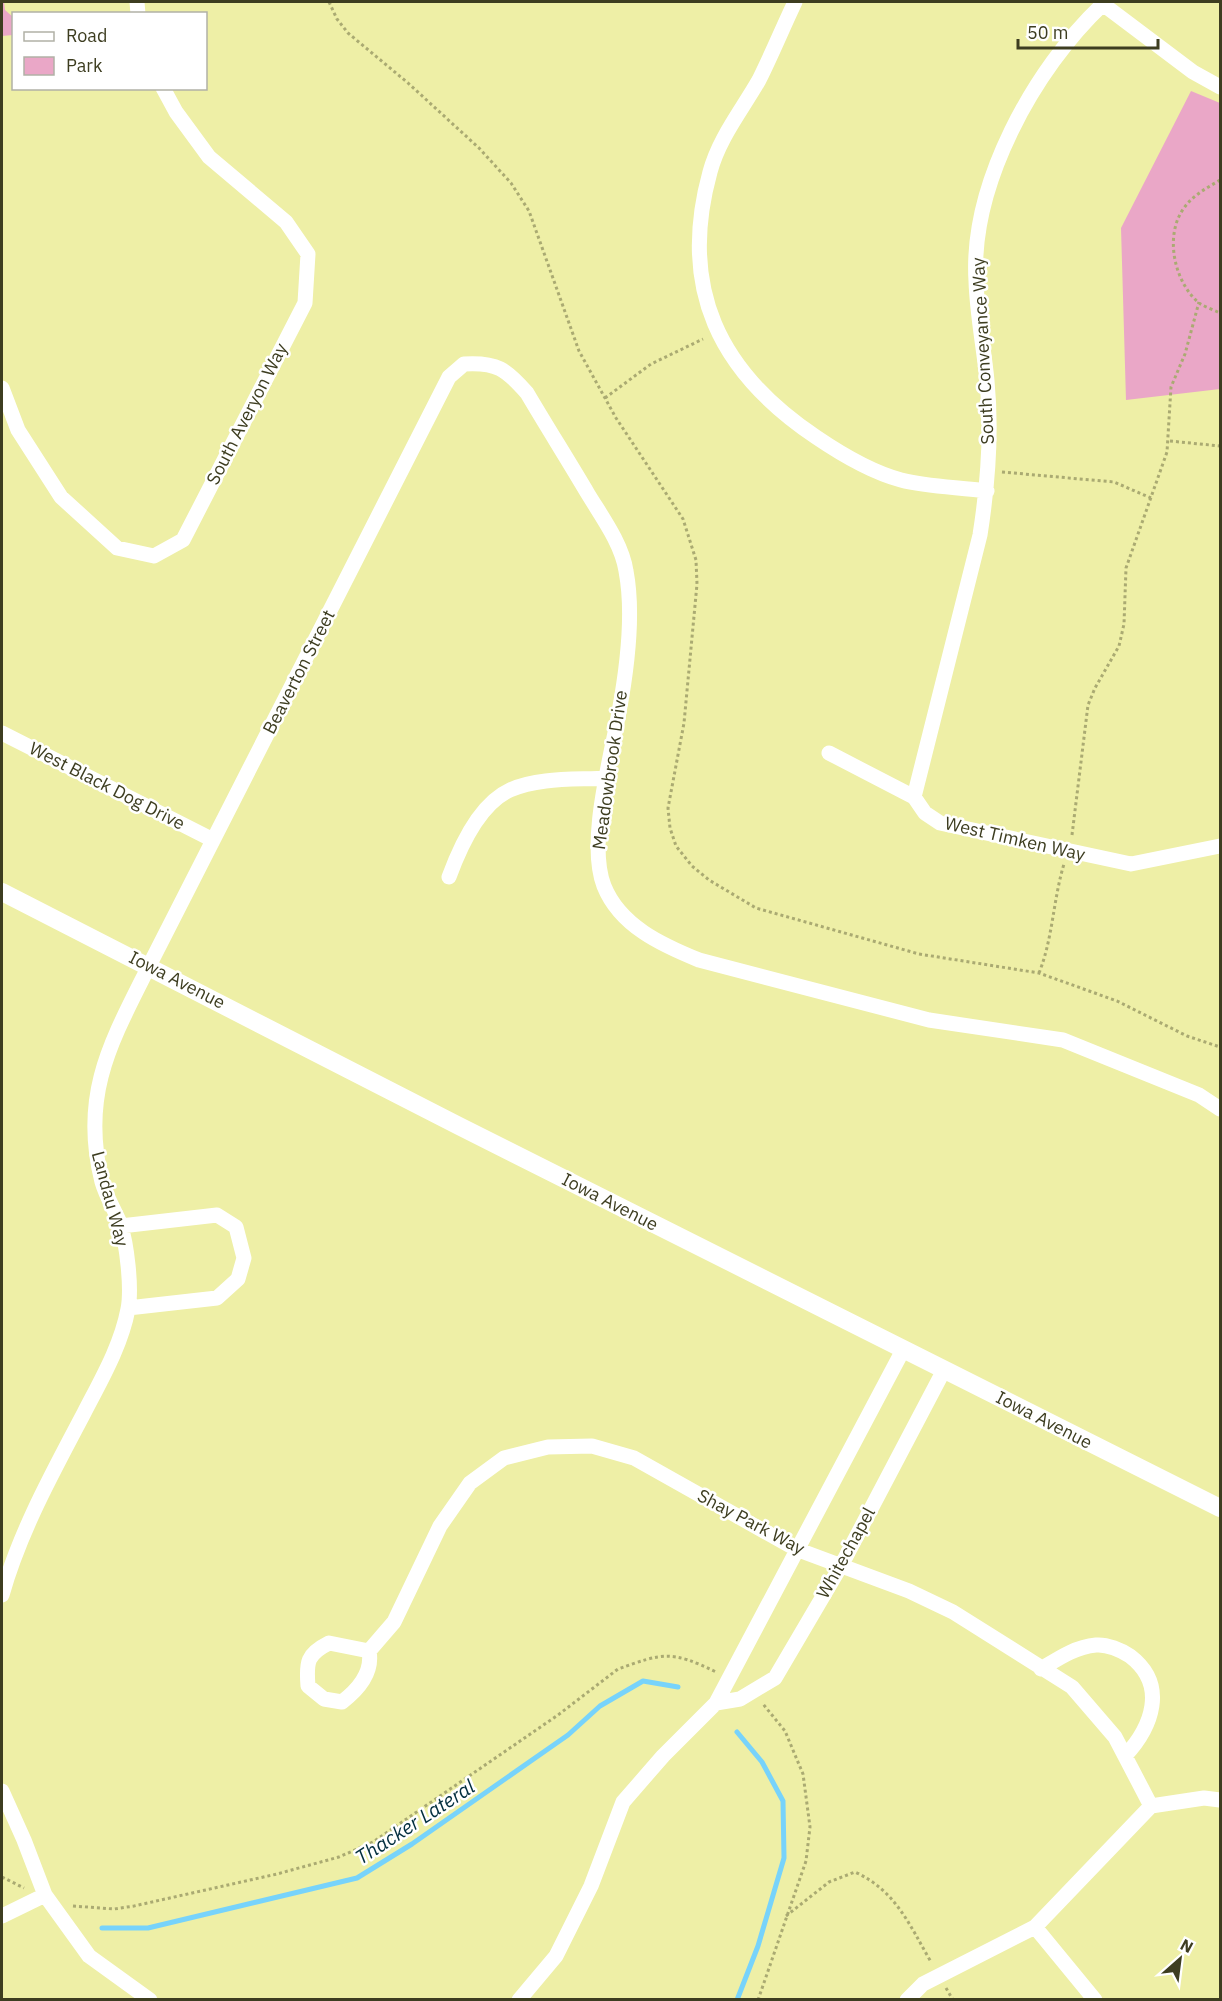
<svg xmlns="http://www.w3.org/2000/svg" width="1222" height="2001" font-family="'IBM Plex Sans',sans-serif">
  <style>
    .green { fill: #eaa7c7 }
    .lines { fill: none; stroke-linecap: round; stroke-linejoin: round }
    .stream { stroke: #77d3fb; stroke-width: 5 }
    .path { stroke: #aaaa72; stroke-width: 3; stroke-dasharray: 3 3; stroke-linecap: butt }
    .minor { stroke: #fff; stroke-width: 15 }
    .tertiary { stroke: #fff; stroke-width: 18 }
    .labels { text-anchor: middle; stroke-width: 5; stroke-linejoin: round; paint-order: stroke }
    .street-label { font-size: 18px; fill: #3d3d20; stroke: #fff }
    .water-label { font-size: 20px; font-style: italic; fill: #022e3e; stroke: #fff }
  </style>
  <rect width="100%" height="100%" fill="#eeefa6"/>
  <path class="green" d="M2 2H4L5 10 13 17V35L2 36Z
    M1191 91 1220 103V389L1126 400 1121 228Z"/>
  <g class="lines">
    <path class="stream" d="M737 1732 762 1762 783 1801 784 1858 758 1946 737 2000
      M102 1928H148L357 1878 412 1844 568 1735 600 1706 643 1681 678 1687"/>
    <path class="path" d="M329 2 337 19 348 33 408 83 479 148 511 183 529 211 579 351 616 418 683 519 696 560 697 584 684 723 668 808 670 828 676 846 692 866 709 880 756 908 919 954 1039 973 1117 1001 1187 1036 1220 1047
      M1220 180C1207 188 1193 195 1184 208 1164 235 1174 282 1199 303 1205 307 1214 310 1220 313
      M605 398 651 364 703 339
      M1170 441 1220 446
      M1002 472 1114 482 1151 498
      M1072 835 1088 705 1095 688 1119 646 1124 624 1126 568 1167 452 1171 387 1185 354 1199 302
      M1039 973C1053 938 1053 900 1064 864
      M2 1877 24 1888
      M73 1906 114 1909 134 1906 277 1874 339 1857 373 1842 558 1715 618 1669C663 1653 671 1650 716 1672
      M786 1916 829 1882 855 1872C896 1891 909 1924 931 1962
      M946 1988 953 2000
      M758 2000 806 1861 810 1827 803 1774 785 1731 763 1704"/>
    <path class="minor" d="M137 2 138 14
      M795 2C783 27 772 54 759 80 742 110 719 138 710 172 678 288 719 372 816 437 841 454 871 472 901 480 928 487 959 487 987 491
      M1100 2 1193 72 1220 87
      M2 388 18 430 61 497 117 548 154 556 183 540 305 303 308 254 286 222 209 157 176 112 163 88
      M2 733 213 840
      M829 753 914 797 925 813 940 823 1131 864 1220 846
      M914 797 980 535C988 484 992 432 987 381 984 348 977 315 976 281 970 185 1034 69 1103 4
      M449 877C460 847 479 804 510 790 539 777 576 780 607 778
      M121 1226 217 1215 236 1227 244 1258 238 1279 217 1298 128 1308
      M2 1595C20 1531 53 1472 84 1413 101 1380 121 1346 128 1309 132 1288 127 1244 120 1223 114 1209 106 1196 102 1182 80 1094 111 1042 149 966L449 377 464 364C497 362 506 369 527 393 547 427 568 460 588 494 602 517 622 544 626 571 634 613 627 669 619 712 611 758 587 842 604 886 620 926 662 945 699 960L929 1020 1063 1040 1199 1095 1220 1109
      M329 1643 369 1651C373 1672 359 1689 342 1702L324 1699 308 1686C306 1662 307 1654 329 1643Z
      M369 1651 394 1622 440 1526 470 1483 504 1458 548 1447 592 1446 634 1458 796 1549 909 1591 953 1612 1072 1687 1115 1737 1151 1806
      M1041 1669C1059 1658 1075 1647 1096 1645 1107 1644 1121 1650 1130 1656 1168 1685 1152 1727 1125 1756
      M716 1703 740 1699 775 1678 842 1564 944 1370
      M2 1791 24 1840 45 1895 89 1956 150 2000
      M1151 1806 1204 1798 1220 1800
      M2 1916 45 1895
      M1035 1927 1095 2000
      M519 2000 556 1956 591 1886 623 1802 663 1756 716 1703 903 1350
      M907 2000 923 1984 1035 1927 1151 1806"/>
    <path class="tertiary" d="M2 892 459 1126 1220 1508"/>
  </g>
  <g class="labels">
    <g class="street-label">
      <text transform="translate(983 351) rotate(-93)" y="6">South Conveyance Way</text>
      <text transform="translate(247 414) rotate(-63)" y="6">South Averyon Way</text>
      <text transform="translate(299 672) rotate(-63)" y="6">Beaverton Street</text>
      <text transform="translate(610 770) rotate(-82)" y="6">Meadowbrook Drive</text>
      <text transform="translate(107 786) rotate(27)" y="6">West Black Dog Drive</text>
      <text transform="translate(1015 839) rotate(13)" y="6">West Timken Way</text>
      <text transform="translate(177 980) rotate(27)" y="6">Iowa Avenue</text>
      <text transform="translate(110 1199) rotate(75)" y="6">Landau Way</text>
      <text transform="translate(610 1202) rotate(27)" y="6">Iowa Avenue</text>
      <text transform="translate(1044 1420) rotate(27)" y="6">Iowa Avenue</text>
      <text transform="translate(751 1522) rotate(28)" y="6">Shay Park Way</text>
      <text transform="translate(846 1553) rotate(-61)" y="6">Whitechapel</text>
    </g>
    <g class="water-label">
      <text transform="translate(415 1822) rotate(-33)" y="7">Thacker Lateral</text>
    </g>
  </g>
  <rect width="1222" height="2001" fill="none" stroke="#3d3d20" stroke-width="6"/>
  <rect x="12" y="12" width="195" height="78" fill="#ffffff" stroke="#b1b1a6" stroke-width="1.5"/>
  <rect x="24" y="32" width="30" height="9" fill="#ffffff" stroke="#b1b1a6" stroke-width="1.5"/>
  <text x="66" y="42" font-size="18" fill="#3d3d20">Road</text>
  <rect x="24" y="57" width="30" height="18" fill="#eaa7c7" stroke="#b1b1a6" stroke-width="1.5"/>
  <text x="66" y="72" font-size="18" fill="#3d3d20">Park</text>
  <g transform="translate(1180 1959) rotate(28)" stroke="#ffffff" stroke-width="4.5" paint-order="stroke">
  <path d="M0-4.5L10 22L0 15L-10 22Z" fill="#3d3d20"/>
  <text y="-9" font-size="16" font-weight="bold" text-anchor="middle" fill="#3d3d20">N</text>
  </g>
  <path d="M1018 39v9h140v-9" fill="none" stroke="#3d3d20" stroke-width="3"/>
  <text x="1027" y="39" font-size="18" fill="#3d3d20" stroke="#ffffff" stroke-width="4.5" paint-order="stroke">50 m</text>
</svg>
